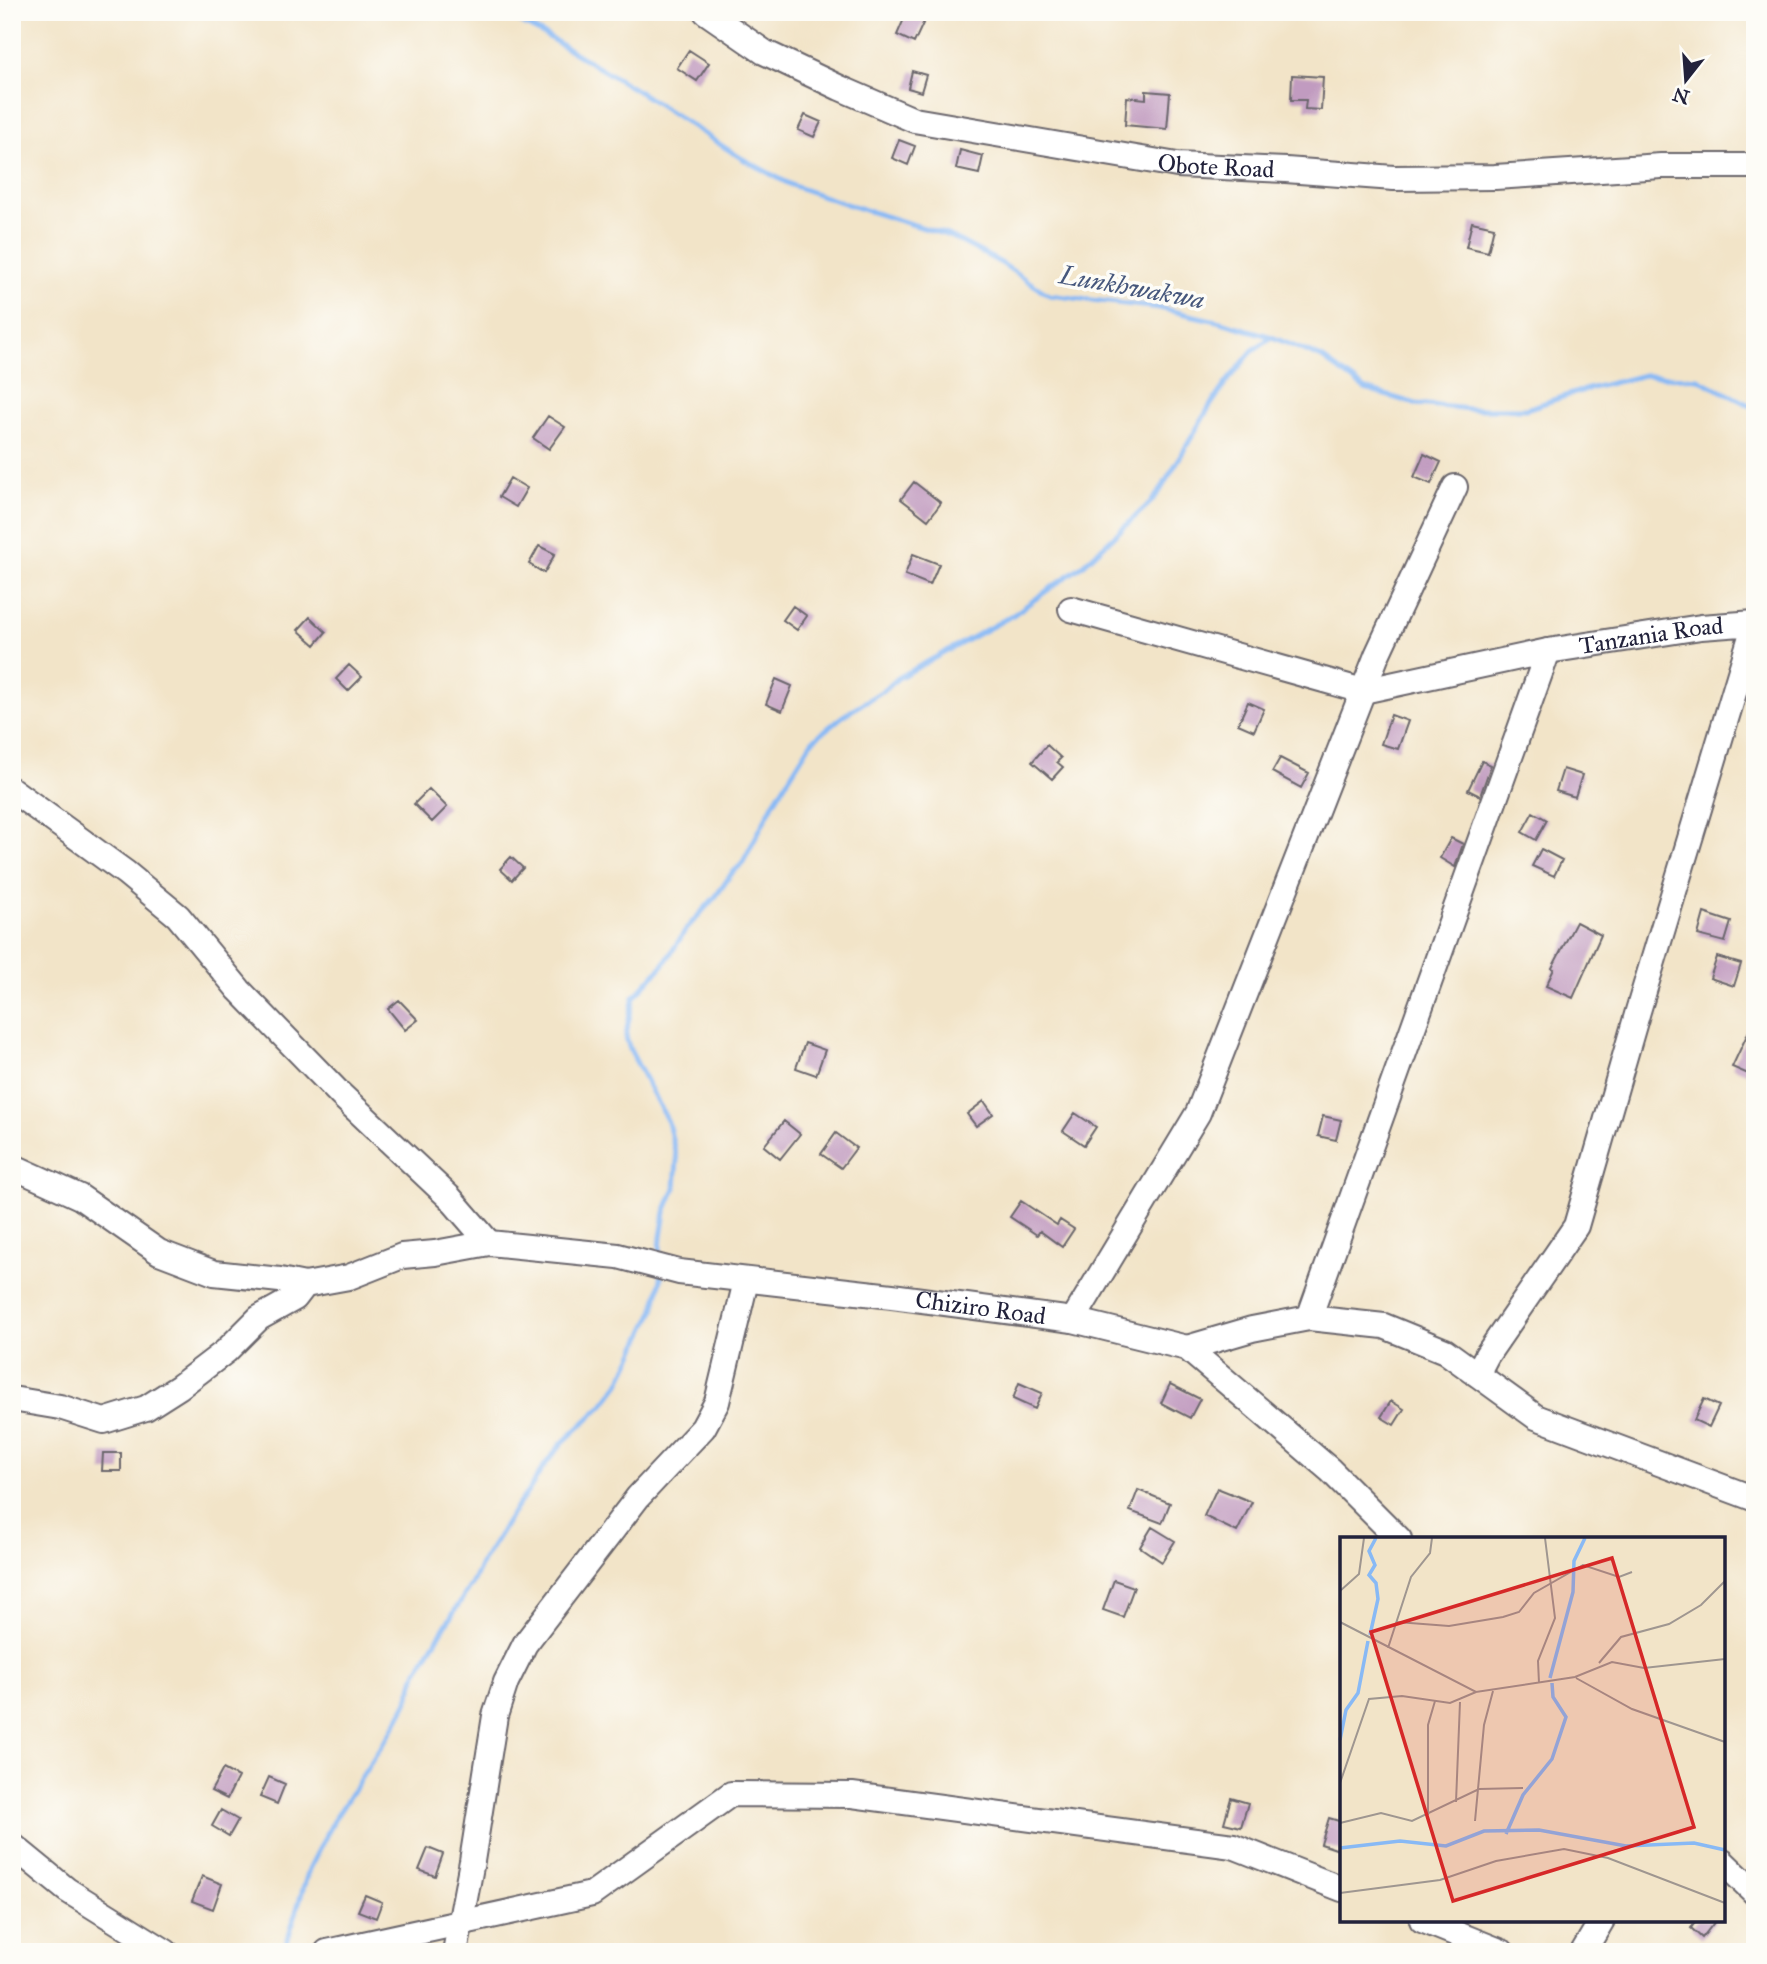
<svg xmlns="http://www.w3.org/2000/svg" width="1767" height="1964" font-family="'IM FELL Great Primer',serif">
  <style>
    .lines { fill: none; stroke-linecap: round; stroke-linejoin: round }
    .stream { stroke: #88b9f5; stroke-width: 5 }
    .building { fill: #c19bc0 }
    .minor-casing { stroke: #6b666c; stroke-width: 28 }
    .minor { stroke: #fff; stroke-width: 24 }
    .labels { text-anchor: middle; stroke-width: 7; stroke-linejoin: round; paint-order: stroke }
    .street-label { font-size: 24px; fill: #22223b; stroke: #fdfcf7 }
    .water-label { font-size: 26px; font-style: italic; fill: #46577c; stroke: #fdfcf7 }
    .inset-river { fill: none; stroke: #88b9f5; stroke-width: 3.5 }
    .inset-road { fill: none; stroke: #9f9690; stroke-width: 2 }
    .view { fill: #d62828; fill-opacity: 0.15; stroke: #d62828; stroke-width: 3.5 }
    .inset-edge { fill: none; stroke: #22223b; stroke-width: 3.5 }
  </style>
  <rect width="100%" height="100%" fill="#fdfcf7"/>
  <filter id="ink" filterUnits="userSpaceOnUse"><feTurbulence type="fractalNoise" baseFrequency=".0143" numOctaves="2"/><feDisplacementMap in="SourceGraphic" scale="14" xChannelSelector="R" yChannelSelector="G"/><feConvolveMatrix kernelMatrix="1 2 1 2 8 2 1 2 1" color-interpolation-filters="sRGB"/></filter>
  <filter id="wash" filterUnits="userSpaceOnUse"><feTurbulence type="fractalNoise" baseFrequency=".00686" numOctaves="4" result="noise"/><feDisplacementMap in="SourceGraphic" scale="28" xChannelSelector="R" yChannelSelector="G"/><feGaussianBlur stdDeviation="1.57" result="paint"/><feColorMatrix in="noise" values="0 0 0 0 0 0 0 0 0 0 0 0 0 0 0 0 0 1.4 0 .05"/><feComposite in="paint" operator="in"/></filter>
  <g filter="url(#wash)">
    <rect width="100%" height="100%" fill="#f2e4c8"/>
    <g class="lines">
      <path class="stream" d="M501 12 545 35 641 93 741 158 791 185 849 205 950 236 1001 263 1049 295 1159 308 1221 322 1272 337 1322 358 1365 389 1416 404 1470 409H1526L1584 390 1644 375 1698 379 1755 408
        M659 1261 661 1237 665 1212 675 1188 677 1160 668 1122 630 1050 626 1037 628 1023 634 997 664 964 687 928 716 896 732 873 742 864 774 802 812 741 843 716 887 688 898 678 1013 615 1083 565 1150 503 1160 491 1210 406 1226 383 1253 350 1272 337
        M284 1952 309 1869 334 1820 395 1725 408 1701 416 1673 472 1583 483 1560 513 1512 529 1490 544 1466 562 1443 602 1406 619 1384 654 1311 661 1279V1274"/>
    </g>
    <g id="blocks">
      <path class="building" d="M907 12H916L926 17 914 43 897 35Z
        M689 50 709 63 697 81 677 68Z
        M912 71 926 75 921 92 908 88Z
        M1292 75 1323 77 1321 110 1305 109 1306 100H1291Z
        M1146 91 1170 93 1167 129 1125 125 1127 97 1146 99Z
        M805 115 821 122 814 137 798 130Z
        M899 140 915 146 908 165 892 158Z
        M960 150 983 156 979 174 956 169Z
        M1472 222 1494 227 1488 252 1466 247Z
        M548 416 565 427 549 449 533 438Z
        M1424 454 1441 462 1431 484 1414 477Z
        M510 478 527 488 516 507 499 497Z
        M914 482 941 503 928 520 901 499Z
        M539 546 555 554 544 573 529 564Z
        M913 554 939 564 930 585 905 575Z
        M793 606 807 616 797 630 783 620Z
        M310 617 326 632 315 645 298 630Z
        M349 665 362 677 348 691 336 679Z
        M776 679 792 686 782 711 766 704Z
        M1248 702 1264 709 1254 731 1238 724Z
        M1391 715 1408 721 1398 749 1381 744Z
        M1047 745 1061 758 1057 762 1063 767 1052 779 1032 762Z
        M1280 758 1309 773 1301 788 1272 772Z
        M1482 761 1491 765 1480 796 1468 790Z
        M1563 769 1582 775 1575 797 1556 791Z
        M429 789 447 807 432 822 414 804Z
        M1533 812 1547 820 1536 840 1522 832Z
        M1451 838 1463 844 1455 867 1440 858Z
        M1541 849 1562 860 1554 876 1532 866Z
        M511 857 523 868 512 880 500 869Z
        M1704 913 1731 922 1725 942 1698 935Z
        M1576 922 1601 935 1573 998 1546 986 1554 969 1552 968Z
        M1717 957 1741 964 1734 986 1710 978Z
        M399 1000 418 1020 405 1030 388 1009Z
        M1755 1018V1077L1732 1067Z
        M805 1043 825 1050 816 1075 796 1068Z
        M984 1101 993 1114 976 1126 967 1114Z
        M1075 1113 1096 1127 1084 1145 1063 1131Z
        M1323 1116 1341 1120 1336 1140 1318 1136Z
        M784 1121 800 1134 780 1159 764 1146Z
        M836 1133 856 1148 841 1168 821 1154Z
        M1021 1201 1057 1225 1060 1220 1074 1229 1062 1247 1040 1231 1037 1235 1010 1217Z
        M1019 1383 1042 1393 1035 1409 1013 1399Z
        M1170 1384 1200 1399 1190 1418 1161 1403Z
        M1704 1399 1719 1406 1709 1427 1694 1420Z
        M1391 1401 1404 1409 1394 1425 1381 1417Z
        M103 1453H121V1471H102Z
        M1217 1488 1252 1502 1237 1532 1204 1516Z
        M1138 1490 1170 1503 1162 1523 1130 1511Z
        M1152 1527 1175 1541 1162 1562 1140 1547Z
        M1114 1580 1134 1587 1123 1617 1103 1610Z
        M223 1769 238 1777 227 1799 211 1791Z
        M269 1777 285 1784 277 1804 260 1797Z
        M1231 1798 1248 1803 1241 1827 1224 1823Z
        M221 1810 238 1820 229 1836 212 1826Z
        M1329 1818 1342 1822V1851L1321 1844Z
        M428 1848 443 1854 435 1876 419 1870Z
        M202 1876 222 1884 213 1909 192 1901Z
        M365 1895 382 1902 376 1918 358 1911Z
        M1697 1920H1716L1702 1938 1691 1928Z"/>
    </g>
  </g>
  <g filter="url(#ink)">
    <use href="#blocks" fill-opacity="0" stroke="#6b666c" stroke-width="2"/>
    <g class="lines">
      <defs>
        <g id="minor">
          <path id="s1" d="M706 12 764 52 840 88 914 120 1177 165 1286 170 1394 178 1495 177 1661 166H1755"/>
          <path id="s2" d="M1071 609 1363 691 1548 651 1701 627 1755 623 1638 1011 1576 1226 1487 1355 1477 1374"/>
          <path d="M12 790 126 873 178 916 239 990 340 1094 450 1198 489 1243"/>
          <path id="s3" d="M12 1166 80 1197 159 1252 214 1273 280 1280 305 1285 349 1277 402 1256 435 1253 489 1243 618 1256 679 1272 892 1296 1073 1320 1187 1348 1330 1470 1399 1539"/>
          <path d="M1309 1318 1548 651"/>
          <path d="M1073 1320 1198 1113 1377 655 1455 487"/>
          <path d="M1187 1348 1252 1329 1309 1318 1384 1326 1445 1351 1536 1417 1755 1499"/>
          <path d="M12 1399 60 1407 104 1421 146 1408 179 1387 226 1351 259 1318 295 1298 305 1285"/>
          <path d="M12 1845 67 1890 166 1952"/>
          <path d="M1723 1862 1755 1893"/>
          <path d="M1422 1920 1502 1952"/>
          <path d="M327 1952 592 1894 731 1794 852 1795 1233 1846 1342 1889"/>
          <path d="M455 1952 472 1861 495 1716 506 1682 525 1644 638 1497 703 1428 717 1402 746 1281"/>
          <path d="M1583 1952 1602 1920"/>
        </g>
      </defs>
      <use href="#minor" class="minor-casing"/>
      <use href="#minor" class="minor"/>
    </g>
  </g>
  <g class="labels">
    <g class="street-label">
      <text dy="8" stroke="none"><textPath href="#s1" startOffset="541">Obote Road</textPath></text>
      <text dy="8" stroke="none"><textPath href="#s2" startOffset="597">Tanzania Road</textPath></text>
      <text dy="8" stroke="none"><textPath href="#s3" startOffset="1008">Chiziro Road</textPath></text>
    </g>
    <g class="water-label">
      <text transform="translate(1132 287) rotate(10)" y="9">Lunkhwakwa</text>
    </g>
  </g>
  <g transform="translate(1340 1537)">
    <rect width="385" height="385" fill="#f2e4c8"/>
    <path class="inset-river" d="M30 98 38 62 36 46 29 38 35 28 29 14 36 1M210 141 233 55 234 24 245 1M0 203 6 173 18 156 28 104M166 297 183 258 212 222 226 180 213 160 212 146M0 311 60 304 106 309 144 294 199 293 286 309 354 306 385 313"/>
    <path class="inset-road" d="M0 54 19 37 24 1M0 85 136 155 235 140 272 125 304 131 385 122M57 85 109 89 163 80 179 75 194 56 243 28 279 40 292 35M48 111 71 40 90 16 92 1M259 126 281 100 329 87 361 68 385 44M236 141 292 172 385 205M199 146 198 124 215 81 205 1M0 246 29 162 62 159 110 166 136 155M116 265 120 165M88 278V188L95 164M135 284 144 188 153 154M0 286 41 276 72 284 139 252 183 251M0 356 100 343 156 324 224 312 268 321 385 366"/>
    <path class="view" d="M272 21 354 290 113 364 31 95Z"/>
    <rect width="385" height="385" class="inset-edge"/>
  </g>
  <rect width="1767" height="1964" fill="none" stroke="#fdfcf7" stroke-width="42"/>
  <g transform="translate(1686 80) rotate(197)" stroke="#fdfcf7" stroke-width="5" paint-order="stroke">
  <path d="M0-5L12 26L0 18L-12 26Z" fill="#22223b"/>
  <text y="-10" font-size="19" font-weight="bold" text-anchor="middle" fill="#22223b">N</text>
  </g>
</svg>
